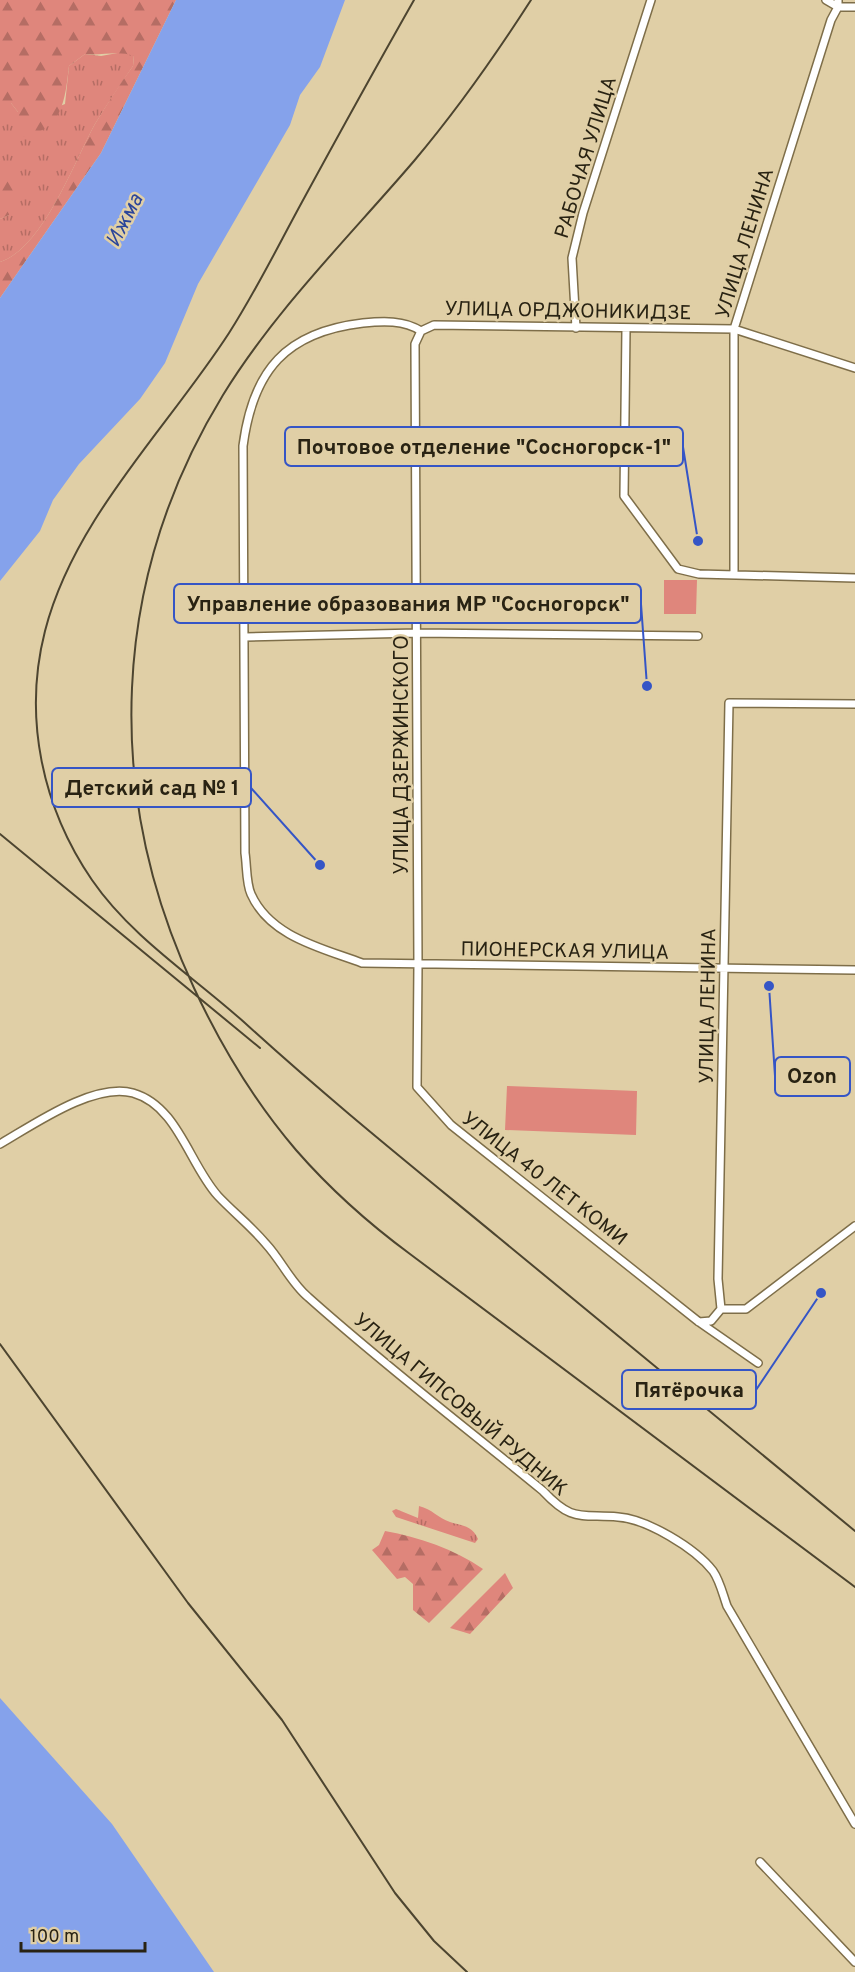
<svg xmlns="http://www.w3.org/2000/svg" width="855" height="1972" font-family="Overpass,sans-serif">
  <style>
    .grass { fill: url(#grass-tufts) }
    .forest { fill: url(#forest-firs) }
    .green { fill: #df867c }
    .water { fill: #85a2eb }
    .lines { fill: none; stroke-linecap: round; stroke-linejoin: round }
    .street-casing { stroke: #7e6e49; stroke-width: 10 }
    .street { stroke: #fff; stroke-width: 7 }
    .rail { stroke: #4d4530; stroke-width: 2 }
    .labels { text-anchor: middle; stroke-width: 5; stroke-linejoin: round; paint-order: stroke }
    .street-label { font-size: 20px; fill: #292313; stroke: #e0cfa6 }
    .water-label { font-size: 21px; font-style: italic; fill: #2b459a; stroke: #e0cfa6 }
    .leader { fill: none; stroke: #3555c6; stroke-width: 2 }
    .callout-dot { fill: #3555c6; stroke: #e0cfa6; stroke-width: 2 }
    .callout { fill: #e0cfa6; stroke: #3555c6; stroke-width: 2 }
    .callout-label { font-size: 21px; text-anchor: middle; font-weight: bold; fill: #292313 }
  </style>
  <defs>
    <pattern id="grass-tufts" width="24" height="20" patternUnits="userSpaceOnUse" patternTransform="scale(1.5)"><rect width="24" height="20" fill="#df867c"/><path d="M3 7l-1-3M5 7V3M7 7l1-3M15 17l-1-3M17 17v-4M19 17l1-3" fill="none" stroke="#b56d64"/></pattern>
    <pattern id="forest-firs" width="22" height="20" patternUnits="userSpaceOnUse" patternTransform="scale(1.5)"><rect width="22" height="20" fill="#df867c"/><path d="M5 1l3.5 6h-7zM16 11l3.5 6h-7z" fill="#b56d64"/></pattern>
  </defs>
  <rect width="100%" height="100%" fill="#e0cfa6"/>
  <path class="grass" d="M123 52 134 55 133 66C120 85 107 104 95 124 74 162 43 248 0 262V219L9 215 0 160V103H11L18 112V123L65 104 69 66 85 54 101 56Z
    M419 1506C432 1509 438 1518 450 1522 462 1526 472 1525 478 1539L475 1543 396 1517 392 1511 396 1509 418 1518Z"/>
  <path class="forest" d="M0 0H176L101 153 0 298V262C43 248 74 162 95 124 107 104 119 85 133 66L134 56C118 50 102 56 85 54L69 66C65 100 63 130 22 137L18 123V112L11 103H0Z
    M0 160 13 171 20 189 9 215 0 219Z
    M385 1531C419 1537 454 1549 483 1569L429 1623 413 1610V1584L405 1577 397 1579 372 1550 379 1545Z
    M505 1573 513 1588 470 1634 450 1628Z"/>
  <path class="green" d="M664 580H697L696 614H664Z
    M507 1086 637 1091 636 1135 505 1130Z"/>
  <path class="water" d="M176 0H345L320 67 300 95 290 125 198 284 165 363 140 399 79 464 53 500 40 531 0 581V298L101 153Z
    M0 1698 112 1824 214 1972H0Z"/>
  <g class="lines">
    <defs>
      <path id="street" d="M826 0 838 7H855
        M576 328 572 258 583 213 651 0
        M626 329 624 496 678 569 699 574 855 578
        M421 331C404 320 383 321 363 323 286 332 253 370 243 446L245 853C247 866 246 883 251 894 270 937 322 948 362 963L855 970
        M421 331 415 344 418 964 417 1087 451 1125 699 1322 758 1363
        M421 331 434 325 734 329 855 368
        M734 575V329L831 20 838 7V0
        M246 637 417 633 698 636
        M0 1144C33 1125 94 1082 133 1093 178 1106 189 1164 218 1196 233 1212 251 1226 266 1244 281 1260 291 1283 308 1297 384 1365 465 1427 543 1491 572 1522 579 1514 618 1517 647 1519 695 1548 713 1571 720 1581 723 1595 727 1606L855 1824
        M721 1309 718 1279 729 703 855 704
        M721 1309H746L855 1226
        M699 1322 711 1321 721 1309
        M760 1862 855 1962"/>
    </defs>
    <use href="#street" class="street-casing"/>
    <use href="#street" class="street"/>
    <path class="rail" d="M414 0C376 67 339 134 302 202 278 246 256 291 229 333 167 429 74 518 45 631 23 717 42 807 92 880 131 937 194 977 245 1023 327 1098 413 1167 498 1237 617 1335 736 1433 855 1531
      M531 0C495 56 457 110 414 161 349 237 276 309 223 395 110 580 103 793 194 988 221 1046 254 1101 296 1150 330 1189 368 1223 410 1254L855 1587
      M0 834 260 1048
      M0 1344 188 1603 282 1720 395 1893 434 1941 467 1972"/>
  </g>
  <g class="labels">
    <g class="street-label">
      <text transform="translate(585 157) rotate(-73)" y="7">РАБОЧАЯ УЛИЦА</text>
      <text transform="translate(744 243) rotate(-73)" y="7">УЛИЦА ЛЕНИНА</text>
      <text transform="translate(568 310) rotate(1)" y="7">УЛИЦА ОРДЖОНИКИДЗЕ</text>
      <text transform="translate(401 755) rotate(-90)" y="7">УЛИЦА ДЗЕРЖИНСКОГО</text>
      <text transform="translate(565 950) rotate(1)" y="7">ПИОНЕРСКАЯ УЛИЦА</text>
      <text transform="translate(707 1006) rotate(-89)" y="7">УЛИЦА ЛЕНИНА</text>
      <text transform="translate(545 1178) rotate(38)" y="7">УЛИЦА 40 ЛЕТ КОМИ</text>
      <text transform="translate(461 1404) rotate(40)" y="7">УЛИЦА ГИПСОВЫЙ РУДНИК</text>
    </g>
    <g class="water-label">
      <text transform="translate(124 220) rotate(-63)" y="7">Ижма</text>
    </g>
  </g>
  <path class="leader" d="M698 541L683 447M647 686L641 604M320 865L251 788M769 986L775 1076M821 1293L756 1390"/>
  <g class="callout-dot">
    <circle cx="698" cy="541" r="6"/>
    <circle cx="647" cy="686" r="6"/>
    <circle cx="320" cy="865" r="6"/>
    <circle cx="769" cy="986" r="6"/>
    <circle cx="821" cy="1293" r="6"/>
  </g>
  <g class="callout">
    <rect x="285" y="427" width="398" height="39" rx="6"/>
    <rect x="174" y="584" width="467" height="39" rx="6"/>
    <rect x="52" y="768" width="199" height="39" rx="6"/>
    <rect x="775" y="1057" width="75" height="39" rx="6"/>
    <rect x="622" y="1370" width="134" height="39" rx="6"/>
  </g>
  <g class="callout-label">
    <text x="484" y="454">Почтовое отделение "Сосногорск-1"</text>
    <text x="408" y="611">Управление образования МР "Сосногорск"</text>
    <text x="152" y="795">Детский сад № 1</text>
    <text x="812" y="1083">Ozon</text>
    <text x="689" y="1397">Пятёрочка</text>
  </g>
  <path d="M21 1942v9h124v-9" fill="none" stroke="#292313" stroke-width="3"/>
  <text x="30" y="1942" font-size="18" fill="#292313" stroke="#e0cfa6" stroke-width="4.5" paint-order="stroke">100 m</text>
</svg>
